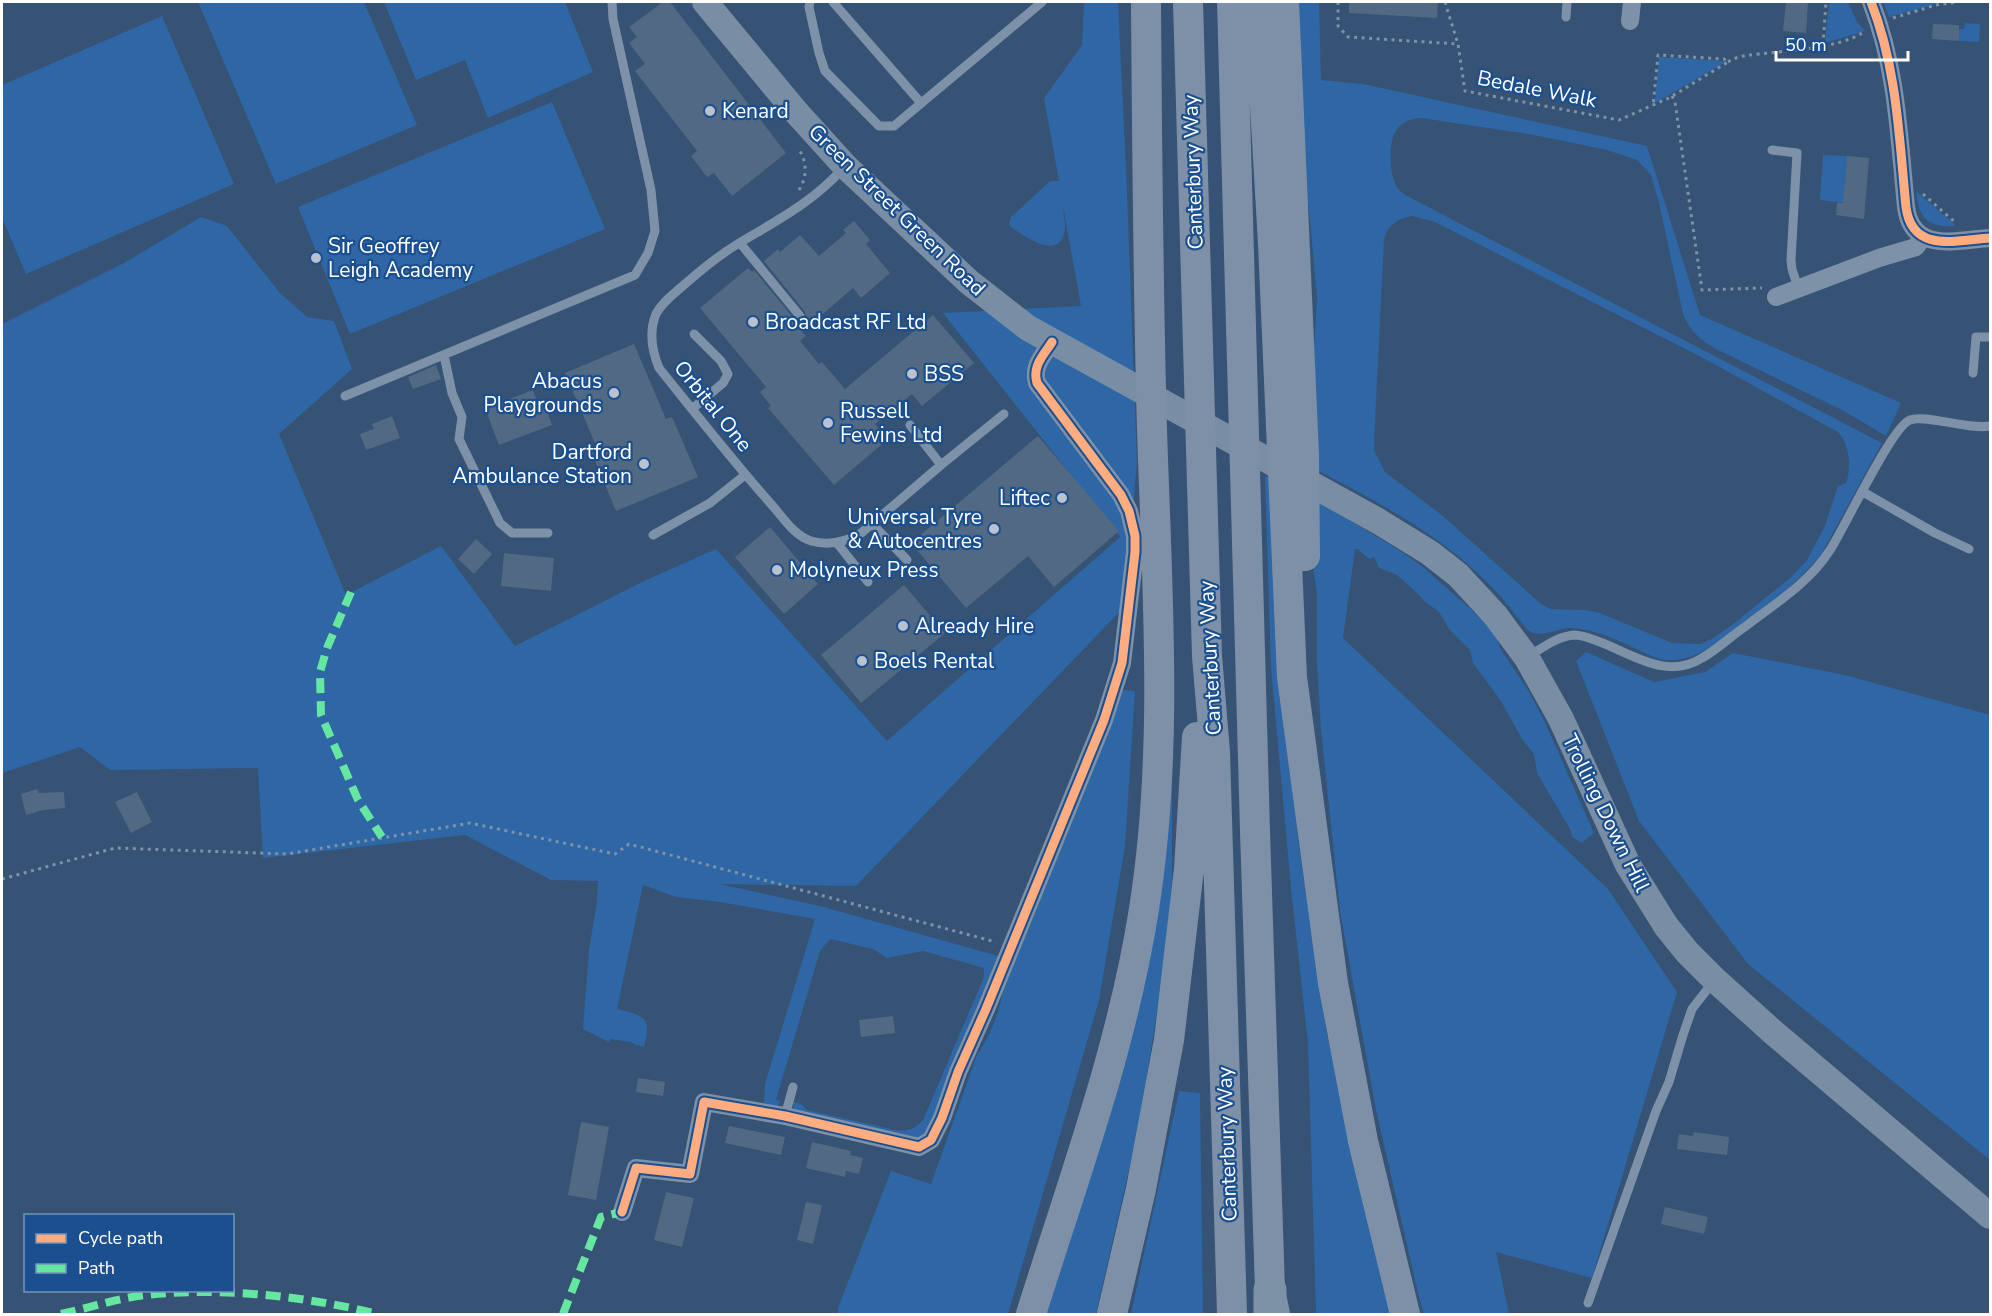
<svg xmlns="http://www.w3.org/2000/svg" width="1992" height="1316" font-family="'Nunito Sans',sans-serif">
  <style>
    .green { fill: #2f66a5; fill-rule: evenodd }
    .building { fill: #526984 }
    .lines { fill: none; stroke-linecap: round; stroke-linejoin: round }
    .path { stroke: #7d92a8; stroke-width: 3; stroke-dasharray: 3 4.5; stroke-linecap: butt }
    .service { stroke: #7d92a8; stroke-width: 9 }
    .minor { stroke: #7d92a8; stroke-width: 18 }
    .secondary { stroke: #798da4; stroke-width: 26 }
    .trunk { stroke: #7e90a7; stroke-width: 30 }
    .motorway { stroke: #7e92a7; stroke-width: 33 }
    .quiet { stroke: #66e7a1; stroke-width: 8; stroke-dasharray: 15 8; stroke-linecap: butt }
    .cycleway-casing { stroke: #1b4f8f; stroke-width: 13 }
    .cycleway { stroke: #ffac80; stroke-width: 9 }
    .poi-dot { fill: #b9c2ce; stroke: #1b4f8f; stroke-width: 2 }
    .labels { text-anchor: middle; stroke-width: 4.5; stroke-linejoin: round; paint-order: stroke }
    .street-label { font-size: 21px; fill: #fff; stroke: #1b4f8f }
    .poi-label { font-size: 21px; fill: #fff; stroke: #1b4f8f; text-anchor: start }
  </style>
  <rect width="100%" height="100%" fill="#365274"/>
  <path class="green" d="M198 2H364L417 125 276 184Z
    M384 2H565L593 72 488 118 465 60 416 80Z
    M1084 2H1118L1127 192 1137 462 1124 607 856 886 719 884 820 906 1002 957 926 1134 917 1139 794 1112 793 1102 801 1104 807 1110 895 1130C907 1132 915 1129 923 1120L984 977V968L923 951 887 958 873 949 830 939 820 951 778 1093 776 1100 781 1101 777 1106 764 1104 765 1084 815 919 720 902 676 897 643 885 617 1009C644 1015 652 1017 644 1047L636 1045 631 1042 610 1039 609 1042 583 1029 589 950 597 901 598 881 551 880 465 835 263 858 258 768 110 770 80 747 2 773V324L124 263 201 217 227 226 280 293 307 317 334 321 352 369 279 434 346 595 441 546 515 646 644 581 716 549 887 741 1120 537 943 313 1081 306 1063 206C1063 213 1067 225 1064 234 1056 260 1025 236 1012 228L1009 224 1011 217 1050 181H1059L1044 98 1082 45Z
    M1291 2H1319L1321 80 1363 84 1647 146 1700 315 1901 403 1886 436 1844 411 1716 349C1700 340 1690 331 1683 314L1659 203 1651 175 1637 160 1607 150 1534 135 1422 118C1392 119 1389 143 1391 167 1392 174 1394 184 1399 190 1402 193 1407 196 1411 198L1882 443 1822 553C1799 583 1768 604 1738 626 1726 635 1713 647 1700 653 1686 659 1674 662 1659 659 1632 648 1601 629 1571 628 1556 628 1538 641 1526 628 1514 613 1503 598 1490 585 1441 535 1378 502 1317 470L1314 350 1317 298 1310 220 1293 71ZM1412 216 1435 222 1701 357 1838 432C1849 444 1852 467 1846 483L1838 486 1825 526 1807 560 1790 578 1732 625 1710 640 1700 644 1672 643 1600 613 1586 610 1551 609 1541 604 1443 516 1385 472 1374 450V442L1384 239C1388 225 1398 218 1412 216Z
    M1829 2H1848L1857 22 1865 31 1825 43Z
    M1883 2H1943L1889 17Z
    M162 16 234 184 26 274 2 218V85Z
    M1965 23 1980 24 1979 42 1959 41V29H1964Z
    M1659 57 1723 61 1724 63 1655 103Z
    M552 102 605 229 350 334 298 207Z
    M1823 155 1847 156 1844 203 1820 200Z
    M1916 191 1953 223 1955 226C1927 228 1919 218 1916 191Z
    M1265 476 1276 481 1283 651 1298 840 1326 1029 1368 1221 1392 1314H1316L1308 1043 1291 888 1271 667Z
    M1314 499 1399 550 1423 567 1493 629 1501 650 1528 690 1544 720 1594 833 1582 843 1572 837 1570 829 1537 773 1534 754 1522 739 1501 701 1473 663 1470 650 1449 629 1439 612 1423 600 1418 594 1397 575 1379 568 1374 557 1369 559 1358 549H1355L1343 638 1608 889 1677 992 1592 1278 1496 1252 1509 1314H1424L1419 1297 1376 1110 1340 911 1321 730 1317 663V593L1312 561Z
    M1586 652 1654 682 1705 672 1733 653 1845 675 1990 715V1160L1748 964 1639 821 1576 661Z
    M1123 690 1135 691 1125 846 1099 1000 1008 1314H838V1308L891 1171 931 1184 977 1055C993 1032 1002 1005 1005 977Z
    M1172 779V883L1165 959 1140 1121 1096 1314H1044Z
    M1179 1091 1200 1093 1203 1314H1131Z"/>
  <path class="building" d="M663 2H670L786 153 732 196 714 173 707 177 691 156 697 151 635 71 645 64 629 43 637 37 629 27Z
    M1349 2H1438L1437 18 1349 13Z
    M1786 2H1808L1806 33 1783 31Z
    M1933 24 1959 25V41L1932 39Z
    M1847 156 1869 158 1864 219 1836 215 1837 203H1843Z
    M854 221 870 240 866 244 890 273 861 298 853 288 802 332 806 336 800 341 819 364 822 362 845 389 933 315 974 363 922 406 912 394 875 424 888 439 834 485 768 408 771 406 760 392 766 387 700 308 748 268 752 272 754 270 795 320 798 322H804L806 318 805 312 764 261 778 249 780 252 800 235 819 256 846 233 843 230Z
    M634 344 666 419 672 417 698 477 616 511 591 451 597 448 565 373Z
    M436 365 441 379 413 389 408 377Z
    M533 390 537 401 543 399 552 425 499 445 485 408Z
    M392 416 400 438 366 450 360 434 374 429 372 424Z
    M1038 436 1119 531 1054 587 1028 556 966 608 911 543Z
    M770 527 818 584 784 614 735 557Z
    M476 539 492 554 474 574 458 559Z
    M504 553 554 558 551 591 501 586Z
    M904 585 945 633 861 703 821 655Z
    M37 789 39 793 64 792 65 808 43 810 26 815 21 794Z
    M137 792 152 822 131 833 115 802Z
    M893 1016 895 1033 861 1037 859 1020Z
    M638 1078 665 1082 663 1096 636 1092Z
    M581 1122 609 1127 596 1200 568 1195Z
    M729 1126 785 1137 781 1155 725 1143Z
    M1694 1132 1729 1137 1727 1155 1677 1149 1679 1134 1693 1136Z
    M812 1142 851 1151 850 1155 863 1158 859 1174 846 1171 845 1177 806 1168Z
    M666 1192 694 1198 682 1247 654 1240Z
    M806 1202 822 1205 813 1244 797 1240Z
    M1665 1207 1708 1217 1704 1234 1661 1224Z"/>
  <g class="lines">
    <path class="path" d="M1338 2V26L1348 37 1458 44 1465 91 1619 120 1669 98 1728 62 1724 59 1658 55 1653 106
      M1445 2 1458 44
      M1893 18 1936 5 1958 2
      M1823 45 1826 2
      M1728 62C1737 56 1748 55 1760 54 1790 50 1836 49 1862 33
      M1672 96 1675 102 1702 290 1762 288
      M799 190C807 178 807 163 800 151
      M1923 194 1956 223
      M2 879 115 848 287 854 470 823 615 854 629 844 996 942"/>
    <path class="service" d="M810 2 809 7 819 53 825 71 879 126H894L1042 2
      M833 2 921 103
      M1566 17 1567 2
      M1772 150 1797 153 1791 260 1792 269 1798 288
      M844 167C814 202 774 222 736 245 718 256 701 270 685 284 675 293 662 302 656 314 649 331 652 351 659 368 696 414 732 460 771 504 782 516 794 536 811 541 829 546 845 542 860 534L941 465 1004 414
      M740 243 800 316
      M444 355 452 393 462 417 459 439 500 523 512 533H548
      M1973 373 1976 337H1990
      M345 396 635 275 648 253 655 231 651 190 613 19 612 2
      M692 409 723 383 728 374 721 361 694 334
      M910 425 941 465
      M1863 492 1935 533 1969 549
      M872 524 907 560
      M653 535 710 503 745 475
      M837 543 868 582
      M1529 656C1542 648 1558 636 1574 635 1583 635 1592 639 1600 642 1634 655 1667 680 1702 658 1718 649 1731 636 1746 626 1776 603 1809 583 1830 550 1844 529 1892 426 1910 420 1925 414 1968 430 1990 426
      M785 1116 793 1087
      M1588 1303 1656 1111 1669 1082 1683 1035 1692 1009 1713 982"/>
    <path class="minor" d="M1871 2C1897 68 1899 137 1906 207 1912 254 1957 240 1990 238
      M1630 21 1632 2
      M1776 297 1879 258 1916 247 1923 237
      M622 1212 636 1168 690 1174 704 1102 785 1116 919 1147 931 1140 942 1118 958 1072 986 1009 1104 720 1122 663 1135 552V536L1129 511 1121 495 1037 383C1032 366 1043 356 1052 342"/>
    <path class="secondary" d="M705 2 797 113 845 166 969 282 1028 328 1378 521 1430 553 1458 575 1495 615 1527 658 1561 719 1628 865 1666 926 1687 952 1715 980 1774 1033 1990 1216"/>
    <path class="trunk" d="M1188 2 1207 656 1215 752 1232 1314
      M1232 2 1255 831 1270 1290 1275 1314
      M1259 2 1273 244 1292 677 1333 983 1363 1141 1405 1314
      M1284 2 1304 455 1305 556
      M1031 1314C1073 1180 1122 1049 1144 909 1169 751 1157 589 1152 429 1148 287 1147 144 1146 2
      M1112 1314 1141 1189 1169 1040 1189 869 1197 737"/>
    <path class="motorway" d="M1270 1290V1314"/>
    <path class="quiet" d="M351 592 327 648 320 672 321 715 358 800 382 837
      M61 1314C89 1308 118 1298 146 1295 222 1287 304 1296 378 1314
      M563 1314 601 1217 622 1212"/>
    <defs>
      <path id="cycleway" d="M1871 2C1897 68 1899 137 1906 207 1912 254 1957 240 1990 238
        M622 1212 636 1168 690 1174 704 1102 785 1116 919 1147 931 1140 942 1118 958 1072 986 1009 1104 720 1122 663 1135 552V536L1129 511 1121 495 1037 383C1032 366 1043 356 1052 342"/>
    </defs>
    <use href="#cycleway" class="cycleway-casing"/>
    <use href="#cycleway" class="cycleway"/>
  </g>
  <g class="poi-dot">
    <circle cx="710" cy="111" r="6"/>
    <circle cx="316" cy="258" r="6"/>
    <circle cx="753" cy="322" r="6"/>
    <circle cx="912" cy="374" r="6"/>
    <circle cx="614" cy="393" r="6"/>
    <circle cx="828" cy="423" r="6"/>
    <circle cx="644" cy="464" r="6"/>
    <circle cx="1062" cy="498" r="6"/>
    <circle cx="994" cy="529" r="6"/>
    <circle cx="777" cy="570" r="6"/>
    <circle cx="903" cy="626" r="6"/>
    <circle cx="862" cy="661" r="6"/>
  </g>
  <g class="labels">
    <g class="street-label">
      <text transform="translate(1537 89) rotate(11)" y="7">Bedale Walk</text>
      <text transform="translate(1193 172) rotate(-92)" y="7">Canterbury Way</text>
      <text transform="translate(897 210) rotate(44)" y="7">Green Street Green Road</text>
      <text transform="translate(713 406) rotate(51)" y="7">Orbital One</text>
      <text transform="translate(1210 658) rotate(-93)" y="7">Canterbury Way</text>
      <text transform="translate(1606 813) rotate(64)" y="7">Trolling Down Hill</text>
      <text transform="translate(1227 1144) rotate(-92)" y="7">Canterbury Way</text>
    </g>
    <g class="poi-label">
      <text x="722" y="118">Kenard</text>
      <text x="328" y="253">Sir Geoffrey<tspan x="328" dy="24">Leigh Academy</tspan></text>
      <text x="765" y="329">Broadcast RF Ltd</text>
      <text x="924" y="381">BSS</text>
      <text x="602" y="388" text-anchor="end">Abacus<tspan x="602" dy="24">Playgrounds</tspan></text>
      <text x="840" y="418">Russell<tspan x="840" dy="24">Fewins Ltd</tspan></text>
      <text x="632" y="459" text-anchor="end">Dartford<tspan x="632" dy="24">Ambulance Station</tspan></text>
      <text x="1050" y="505" text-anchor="end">Liftec</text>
      <text x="982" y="524" text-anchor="end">Universal Tyre<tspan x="982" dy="24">&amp; Autocentres</tspan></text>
      <text x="789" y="577">Molyneux Press</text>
      <text x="915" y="633">Already Hire</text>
      <text x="874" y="668">Boels Rental</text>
    </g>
  </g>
  <rect width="1992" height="1316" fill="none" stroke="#ffffff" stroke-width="6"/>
  <rect x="24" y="1214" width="210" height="78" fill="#1b4f8f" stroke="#7695bc" stroke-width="1.5"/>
  <rect x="36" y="1234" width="30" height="9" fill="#ffac80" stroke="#7695bc" stroke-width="1.5"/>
  <text x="78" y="1244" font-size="18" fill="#ffffff">Cycle path</text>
  <rect x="36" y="1264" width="30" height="9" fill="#66e7a1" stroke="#7695bc" stroke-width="1.5"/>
  <text x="78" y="1274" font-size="18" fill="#ffffff">Path</text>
  <path d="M1776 51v9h132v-9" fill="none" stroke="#ffffff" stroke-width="3"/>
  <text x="1785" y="51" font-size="18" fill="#ffffff" stroke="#1b4f8f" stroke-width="4.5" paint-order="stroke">50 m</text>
</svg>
